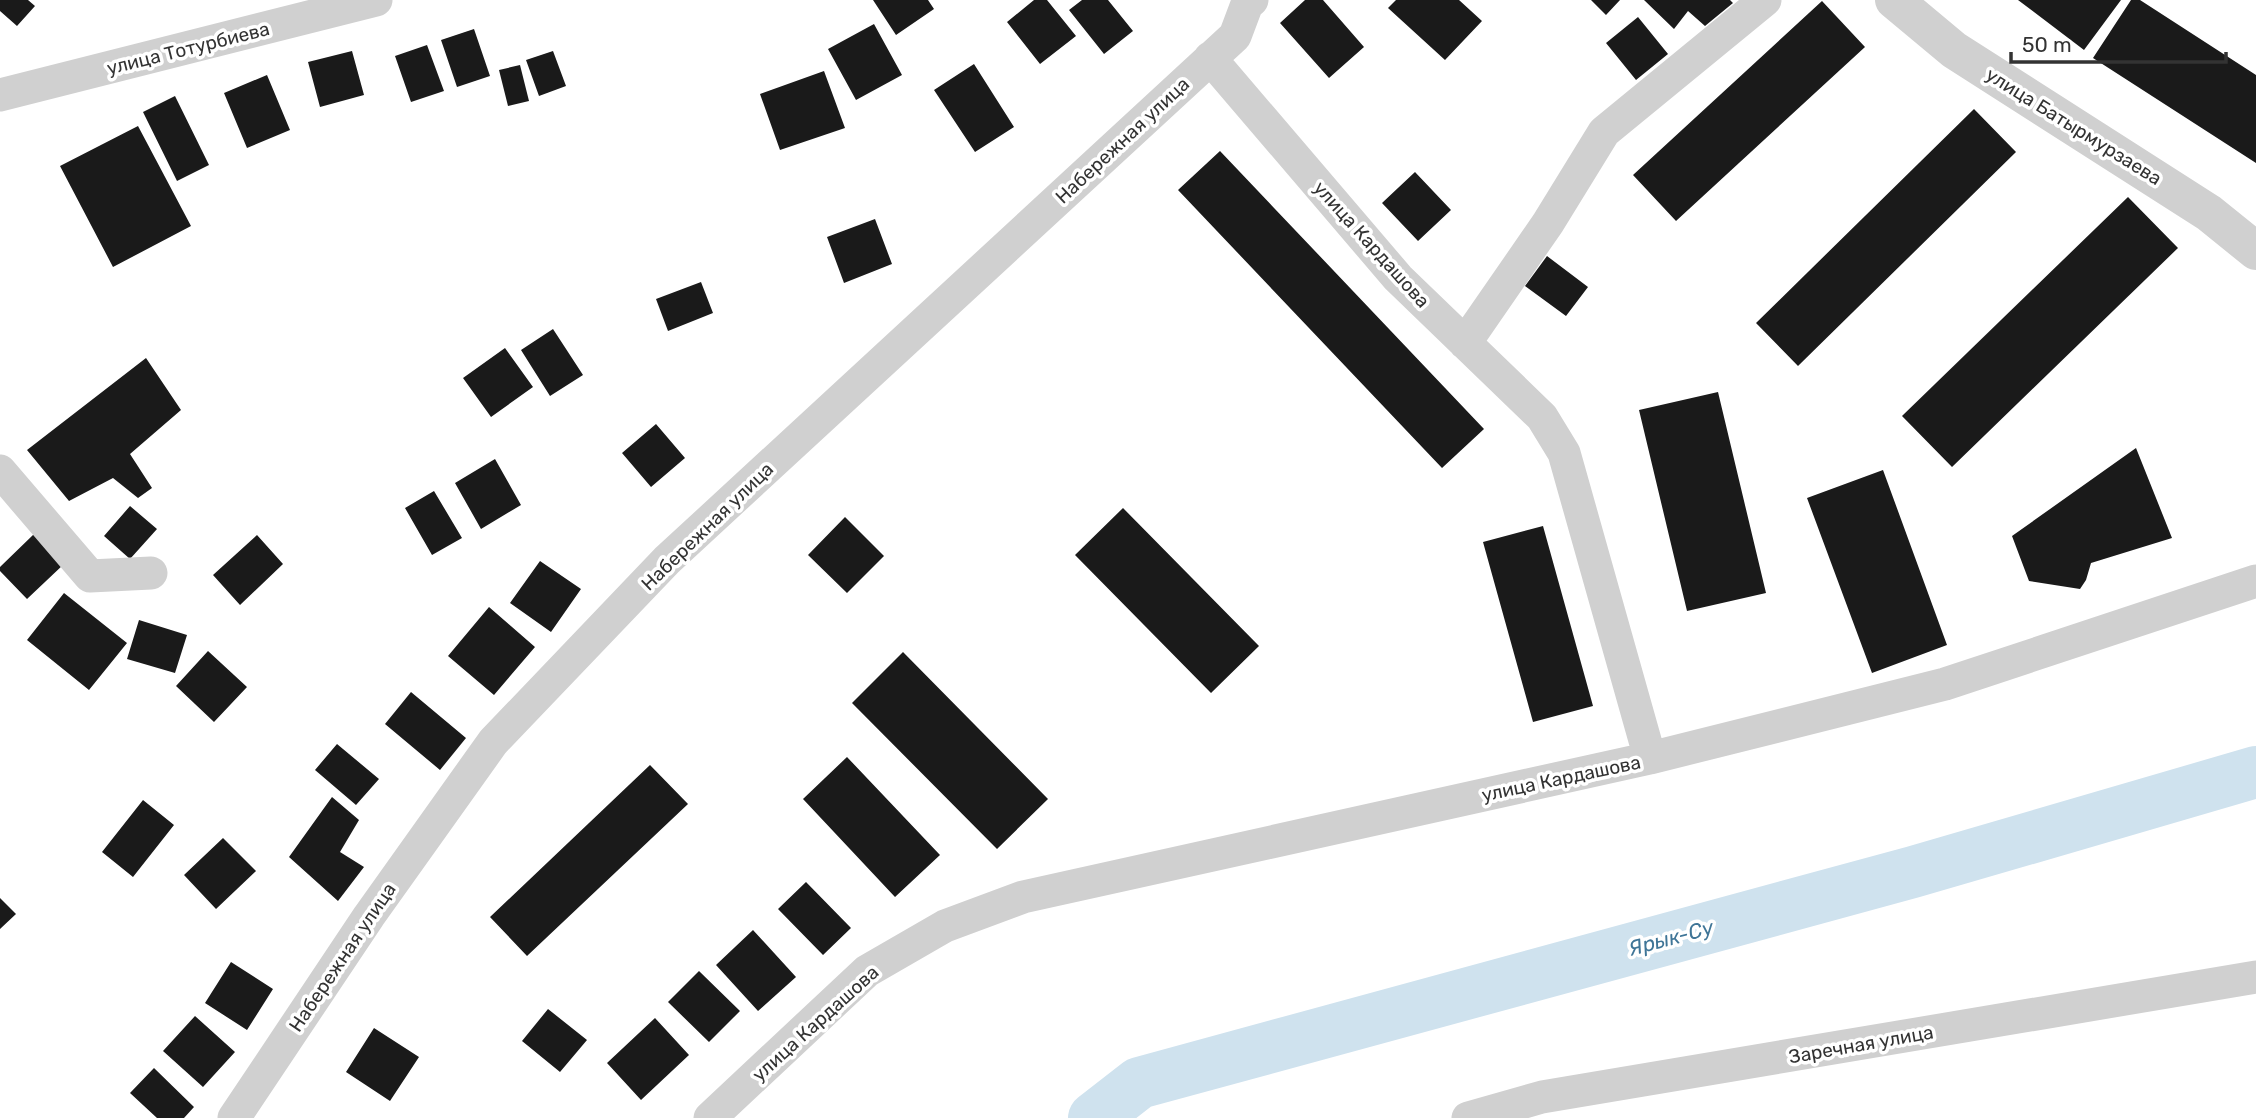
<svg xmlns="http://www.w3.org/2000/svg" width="2256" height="1118" font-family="Rubik,sans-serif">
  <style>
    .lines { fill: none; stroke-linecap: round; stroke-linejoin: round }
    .river { stroke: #cfe2ee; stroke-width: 52 }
    .building { fill: #1a1a1a }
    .minor { stroke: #d0d0d0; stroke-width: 33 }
    .tertiary { stroke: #d0d0d0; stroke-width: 38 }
    .labels { text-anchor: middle; stroke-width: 7; stroke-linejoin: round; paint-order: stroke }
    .street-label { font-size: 19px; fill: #333; stroke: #fff }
    .water-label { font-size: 21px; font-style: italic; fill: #3f7597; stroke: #fff }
  </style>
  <rect width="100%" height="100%" fill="#fff"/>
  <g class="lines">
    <path class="river" d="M1094 1118 1139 1083 1913 872 2256 772"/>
  </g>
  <path class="building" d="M0 0H28L35 6 17 26 0 11Z
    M873 0H928L934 9 896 35Z
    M1034 0H1047L1076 36 1040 64 1007 22Z
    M1082 0H1108L1133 31 1104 54 1069 10Z
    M1305 0H1323L1364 47 1329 78 1280 23Z
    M1396 0H1459L1482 21 1445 60 1388 8Z
    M1591 0H1620L1606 15Z
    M1644 0H1730L1733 3 1705 26 1688 11 1674 29Z
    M2018 0H2121L2084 50Z
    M2131 0H2140L2256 75V163L2093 58Z
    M1822 1 1865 47 1676 221 1633 175Z
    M1638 17 1668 54 1636 80 1606 43Z
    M874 24 902 75 856 100 828 49Z
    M474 29 490 76 457 87 441 40Z
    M427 45 444 91 411 102 395 56Z
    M352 51 364 95 320 107 308 62Z
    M553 51 566 86 539 96 526 60Z
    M974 64 1014 127 975 152 934 90Z
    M520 65 529 101 508 106 499 70Z
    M824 71 845 128 780 150 760 94Z
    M267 75 290 130 247 148 224 93Z
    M175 96 209 165 177 181 143 112Z
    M1974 109 2016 152 1798 366 1756 323Z
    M138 126 191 226 113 267 60 166Z
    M1220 151 1484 429 1442 468 1178 190Z
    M1415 172 1451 210 1418 241 1382 203Z
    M2128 197 2178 248 1952 467 1902 416Z
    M875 219 892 264 844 283 827 237Z
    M1547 256 1588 287 1566 316 1525 286Z
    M701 282 713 313 668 331 656 299Z
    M553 329 583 375 550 396 521 350Z
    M505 348 533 387 491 417 463 378Z
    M146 358 181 410 130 454 152 488 138 498 113 478 69 501 27 450Z
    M1718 392 1766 593 1687 611 1639 410Z
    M656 424 685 458 651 487 622 453Z
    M2136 448 2172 538 2091 563 2086 580 2080 589 2029 581 2012 536Z
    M495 459 521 505 481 529 455 483Z
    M1883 470 1947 645 1872 673 1807 498Z
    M434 491 462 538 432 555 405 508Z
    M130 506 157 529 130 559 104 536Z
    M1123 508 1259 646 1211 693 1075 555Z
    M845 517 884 556 847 593 808 555Z
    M1543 526 1593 706 1533 722 1483 542Z
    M34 534 64 564 27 599 0 571V567Z
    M257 535 283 564 240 605 213 575Z
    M540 561 581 589 551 632 510 603Z
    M64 593 127 643 89 690 27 640Z
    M489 607 535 647 494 695 448 656Z
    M139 620 187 635 175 673 127 659Z
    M208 651 247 687 214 722 176 686Z
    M903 652 1048 799 997 849 852 703Z
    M411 692 466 738 440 770 385 724Z
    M337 744 379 779 356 805 315 770Z
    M847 757 940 855 895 897 803 799Z
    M650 765 688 804 527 956 490 917Z
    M332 797 359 820 340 852 364 867 338 901 289 857Z
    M143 800 174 825 133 877 102 852Z
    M223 838 256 871 216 909 184 875Z
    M806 882 851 928 823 955 778 909Z
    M0 898 16 914 0 929Z
    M753 930 796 977 758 1011 716 965Z
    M231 962 273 989 247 1030 205 1003Z
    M699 971 740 1011 709 1042 668 1002Z
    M548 1009 587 1040 560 1072 522 1041Z
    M195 1016 235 1052 203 1087 163 1051Z
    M655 1018 689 1055 641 1100 607 1063Z
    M374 1028 419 1057 390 1101 346 1072Z
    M154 1068 194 1107 184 1118H157L130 1093Z"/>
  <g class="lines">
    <path class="minor" d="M0 95 376 0
      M1465 343 1548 223 1604 132 1765 0
      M0 471 90 576 151 573
      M1650 758 1945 684 2256 581
      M234 1118 369 916 493 742 667 560 1235 36 1247 4 1252 0
      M710 1118 867 971 945 926 1023 897 1650 758 1564 453 1542 417 1398 278 1210 58
      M1468 1118 1542 1097 2256 977"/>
    <path class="tertiary" d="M1894 0 1954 50 2209 213 2256 251"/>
  </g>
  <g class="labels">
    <g class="street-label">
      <text transform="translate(188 48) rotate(-14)" y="7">улица Тотурбиева</text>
      <text transform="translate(2074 126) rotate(32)" y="7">улица Батырмурзаева</text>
      <text transform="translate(1122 140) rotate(-43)" y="7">Набережная улица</text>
      <text transform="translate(1372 244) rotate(48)" y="7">улица Кардашова</text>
      <text transform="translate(707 526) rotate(-44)" y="7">Набережная улица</text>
      <text transform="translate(1561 778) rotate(-12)" y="7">улица Кардашова</text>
      <text transform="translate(342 957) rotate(-56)" y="7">Набережная улица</text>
      <text transform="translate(815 1023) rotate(-42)" y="7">улица Кардашова</text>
      <text transform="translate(1861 1044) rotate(-10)" y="7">Заречная улица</text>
    </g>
    <g class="water-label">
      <text transform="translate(1671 938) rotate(-15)" y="7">Ярык-Су</text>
    </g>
  </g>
  <path d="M2011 52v10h215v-10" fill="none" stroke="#333333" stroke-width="3.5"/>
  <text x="2022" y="52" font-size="21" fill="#333333" stroke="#ffffff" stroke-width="5" paint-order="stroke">50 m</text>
</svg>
